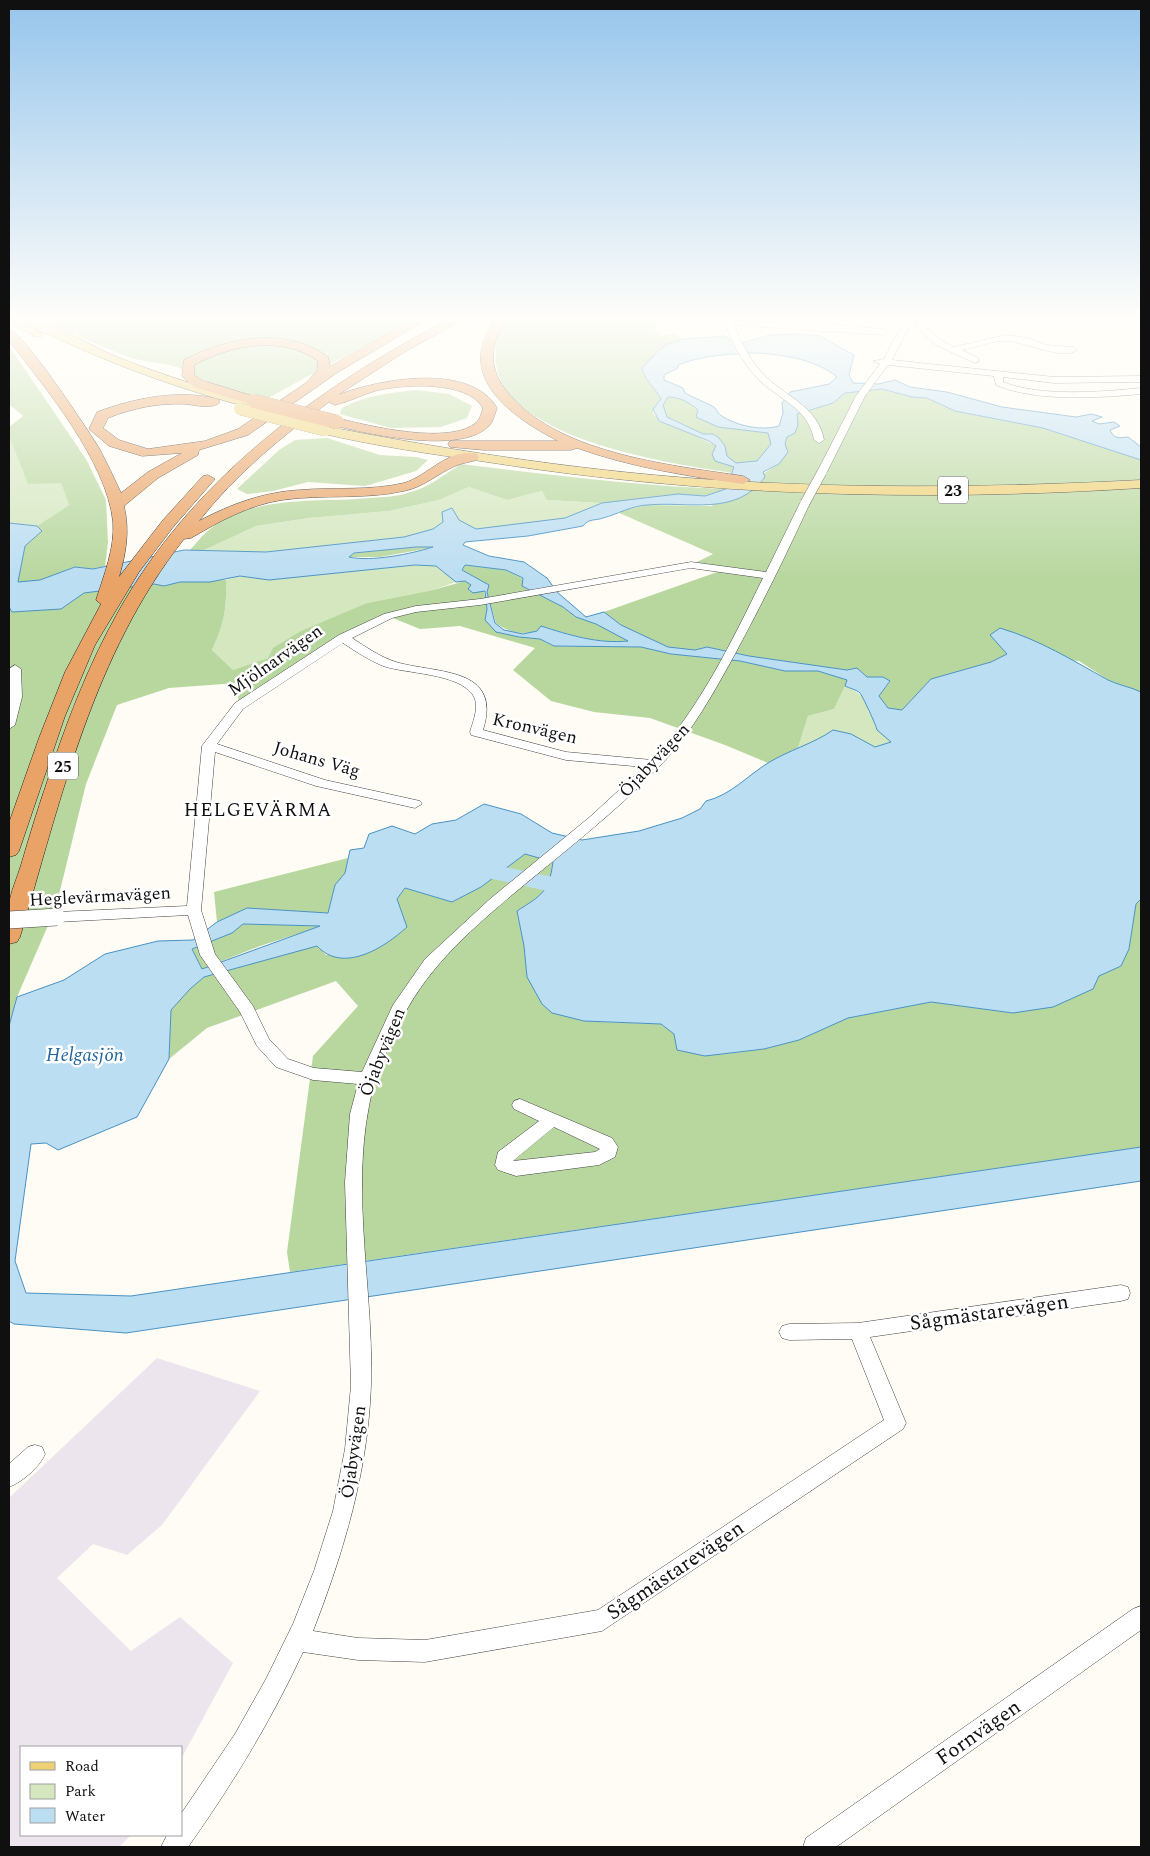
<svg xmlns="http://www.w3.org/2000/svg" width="1150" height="1856" font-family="Spectral,serif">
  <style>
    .industrial { fill: #ede5ee }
    .green { fill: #d4e7bf }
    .forest { fill: #b8d79f }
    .water { fill: #bcdef2; stroke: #4892c4; fill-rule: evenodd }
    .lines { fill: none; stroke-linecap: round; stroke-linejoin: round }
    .river { fill: #bcdef2; fill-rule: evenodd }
    .minor-casing { stroke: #434343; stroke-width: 1 }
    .major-casing { stroke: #212121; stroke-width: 1 }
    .highway-casing { stroke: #212121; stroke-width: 1 }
    .minor { fill: #fff; fill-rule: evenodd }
    .major { fill: #eed174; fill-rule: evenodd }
    .highway { fill: #e9a366; fill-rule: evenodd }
    .minor-bridge-far1-casing { stroke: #434343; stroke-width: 10; stroke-linecap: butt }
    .minor-bridge-casing { stroke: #434343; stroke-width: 18; stroke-linecap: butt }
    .major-bridge-casing { stroke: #212121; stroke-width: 12; stroke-linecap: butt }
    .highway-bridge-casing { stroke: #212121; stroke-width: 14; stroke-linecap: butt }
    .minor-bridge-far1 { stroke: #fff; stroke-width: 9 }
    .minor-bridge { stroke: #fff; stroke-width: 17 }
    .major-bridge { stroke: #eed174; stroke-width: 12 }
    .highway-bridge { stroke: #e9a366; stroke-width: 14 }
    .labels { text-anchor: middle; stroke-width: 5; stroke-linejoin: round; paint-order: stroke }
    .shield { fill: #fff; stroke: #585858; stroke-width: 1 }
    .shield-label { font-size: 16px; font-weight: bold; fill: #101010 }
    .street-label { font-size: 18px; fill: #101010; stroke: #fff }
    .neighbourhood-label { font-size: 19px; letter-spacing: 1px; fill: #101010; stroke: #fff }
    .water-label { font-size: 19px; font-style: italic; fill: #21659a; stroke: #fff }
    .near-street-label { font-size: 21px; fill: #101010; stroke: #fff }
  </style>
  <rect width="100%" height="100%" fill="#fefcf4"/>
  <path class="industrial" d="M157 1358 260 1391 162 1525 127 1555 93 1544 57 1578 131 1651 180 1617 233 1663 181 1759V1747H21V1835H131L119 1847H9V1498Z"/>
  <path class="green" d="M9 436 28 483H61L69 505 37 526 9 523Z
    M469 487 507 500 542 491 547 500 602 503 565 518 506 526 476 529 459 520 443 522 433 529 404 537 266 552H200L256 526 309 518 389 511 439 500Z
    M415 565 436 566 456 582 433 590 367 603 336 618 268 658 233 670 212 650C224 625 227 607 226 580L240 576 269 580Z
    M845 686C856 691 868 697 868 711L891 742 875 747 851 734 833 730 817 742 798 748 808 716 834 709Z"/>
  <path class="forest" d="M41 319H413L270 397C237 403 207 378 177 367 163 362 147 363 132 358 101 347 71 333 41 319Z
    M510 319H663L653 328 661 336 674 334 684 339C660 346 659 353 642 368 644 379 655 389 661 399L653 409 654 415 716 446 712 454 734 466 733 473C673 464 500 439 496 361 495 346 497 330 510 319Z
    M9 346 86 459 106 500 108 543 105 566 93 569 75 567 40 580 18 583 25 546 41 531 37 526 69 505 61 483 28 484 9 436V427L23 416 9 404Z
    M882 389 912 397 927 398 955 411 1043 428 1141 460V692L1110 681 1079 661 1007 654 991 662 931 679 902 710 888 708 879 696 890 682 883 677H867L857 668 847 670 749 656 707 647 695 650 668 647 621 625 604 612 723 570 691 565 713 554 617 512 647 505 711 506 779 464 787 437 798 425 797 414 833 403 845 393Z
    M417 390 449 394 472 406 467 418 441 427 391 428 340 414 342 408C365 395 391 393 417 390Z
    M668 396C680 397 690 403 698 410L696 416 718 427 768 433 771 444 757 461 736 463 727 456 713 434H703L667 418 663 405Z
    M327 438 380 455 416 457 428 460 416 471 365 486 308 482 273 491 247 494 237 489 279 450 295 440Z
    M461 464C549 475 637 486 726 489L705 496 678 494 602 503 547 500 542 491 507 500 469 487 439 500 389 511 309 518 256 526 200 552 189 551C196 544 202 535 210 529 254 494 318 503 370 498 382 497 396 497 408 493 430 487 442 476 461 464Z
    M416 547H436L380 557H348L354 553Z
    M465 565 506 570 523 579 522 586 563 607 576 617 596 624 629 641C598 644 570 635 541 626L538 631C522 635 509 633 496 623L487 592 489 585 462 570Z
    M226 580C227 607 224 625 212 650L233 670 268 658 273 648 301 631 367 603 433 590 465 581 484 591 487 609 485 620 519 637 540 639 554 646 641 647 671 654 740 661 785 671H818L848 680 834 709 808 716 798 748 768 763 725 745 650 718 594 712 551 701 513 670 535 648 460 626 420 629 388 616 343 638 239 706 237 683 169 688 117 705 86 784 56 907 17 997 9 1026V607L12 612 61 609 84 593 154 584 164 586 180 582Z
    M525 853 553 862C549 892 542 895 517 912L524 946 527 977 600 1022 661 1024 674 1034 725 1054 764 1049 799 1040 848 1018 931 1002 1013 1013 1121 966 1129 949 1136 904 1141 899V1147L290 1272 287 1252 313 1056 358 1006 336 981 207 1028 169 1059 171 1010 190 989 204 977 317 945 326 955 407 928 397 899 405 888 452 902 481 887Z
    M348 858 345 874 335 885 328 913 247 908 217 922 214 892Z
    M243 924 322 926 260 946 202 969 192 949 232 933Z"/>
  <path class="water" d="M795 334 820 336 854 355 849 375 853 383 878 384 895 380 910 387 947 392 1002 407 1076 417 1092 414 1102 417 1092 421 1099 424 1114 422 1120 426 1110 430C1114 439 1119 438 1128 437L1141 447V460L1043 428 955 411 927 398 912 397 882 389 845 393 833 403 797 414 798 425 795 433 787 437 785 444 788 452 779 464 763 472 765 477C736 517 689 501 647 505 631 506 618 514 603 518 595 521 589 518 583 526L528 536 465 542 463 545 489 556 524 562 547 578 557 592 586 617 604 612 621 625 668 647 695 650 707 647 749 656 847 670 857 668 867 677H883L890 681 879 696 888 708 902 710 931 679 991 662 1007 654 990 635 1000 628C1040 640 1072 660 1108 680 1118 685 1131 687 1141 692V899L1136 904 1129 949 1121 966 1099 976 1093 989 1053 1007 1013 1013 931 1002 848 1018 799 1040 764 1049 705 1056 677 1050 674 1034 661 1024 584 1021 552 1013 542 1004 527 977 524 946 517 911C542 895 549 892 553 862L525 854 481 887 452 902 405 888 397 899 407 927C384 948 343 974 317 946L204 977 190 989 171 1010 169 1059 137 1117 58 1150 46 1143 31 1144 15 1261 26 1293 131 1296 1141 1147V1181L126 1333 14 1324 9 1321V1026L17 997 64 980 105 954 158 941 193 940 217 922 247 908 328 913 335 885 345 873 350 850 364 848 369 834 392 826 415 834 432 824 456 820 484 804 521 814 552 833 582 840 639 831 682 818 700 809 706 801C731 795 747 776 768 763 789 750 813 744 833 730L851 734 875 747 891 742 877 730C877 727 862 695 860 693 857 690 849 688 845 686L847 680 818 671H785L740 661 671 654 641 647 554 646 540 639 519 637 496 632 485 620 487 609 485 591 473 593 468 589 471 585 465 581 456 582 436 566 415 565 269 580 240 576 210 582H180L164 586 154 584 84 593 61 609 12 612 9 607V523L37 526 42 531 25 546 18 582 40 580 75 567 93 569 184 550 266 552 404 537 433 529 443 522 442 512 452 508 459 520 476 529 565 518 602 503 678 494 705 496 726 489 734 467 715 461 712 454 716 446 709 441 659 421 653 409 661 399C655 388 644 379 642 368L659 350 667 344 684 339 725 336 738 344 770 335ZM757 353C784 355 815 359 837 377L829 384 790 392 782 403 783 413 779 426C762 431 737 426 722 416 718 414 717 410 714 407 705 402 694 398 685 393L683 388 664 380V375L678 368V365C703 355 730 354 757 353ZM668 397C680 397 690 403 698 410L696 417 718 427 768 433 771 444 757 461 736 463 727 456 725 446 719 438 713 434H703L667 417 663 405ZM416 547H433C411 554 371 562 349 557L354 553ZM465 565 506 570 523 578 522 586 563 607 576 617 596 624 628 641C598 644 569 635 541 626L537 631 523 634 504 630 495 623 487 592 489 585 462 570ZM243 924 320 926 202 969 192 949 232 933Z"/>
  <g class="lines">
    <path class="river" d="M465 859 583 883 592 886 595 891 592 896 583 899 457 871 453 866 457 861Z"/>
    <defs>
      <path id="minor" d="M723 319H731L733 324 737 321 825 324 883 329 887 332 883 335 734 325C742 345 751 362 766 377 788 398 818 407 824 440L819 443 814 440C809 408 779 400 758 379 742 362 731 341 723 319Z
        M901 319H909L910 325 892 360 1054 377 1141 376V382L1054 383 1003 377V382C1040 397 1101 392 1141 388V394C1098 398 1036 402 996 385L994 376 888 365 865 396 827 472 818 474 817 472 856 396 880 364 873 361 884 359 902 325Z
        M915 323H921L942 341 954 347 1006 335 1028 338 1046 345 1073 347 1077 350C1063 361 1026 342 1008 341 994 340 976 347 962 350L978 358V362L975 363 936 345 915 327Z
        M805 500 810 503C786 555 762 604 735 654 713 694 691 734 659 767 614 814 562 853 512 895 467 933 423 972 398 1027 386 1052 374 1078 369 1106 351 1198 374 1293 371 1385 368 1471 344 1551 313 1631L358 1638 425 1640 598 1610 884 1420 852 1339 789 1340 782 1338 779 1332 782 1326 789 1324 858 1323 1121 1285 1128 1287 1130 1293 1128 1299 1121 1301 870 1337 906 1423 903 1429 602 1631 425 1662 358 1660 303 1652C271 1721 232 1785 188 1847H161L167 1835H181V1814L235 1734 266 1679 293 1624 314 1571 333 1511 345 1449 351 1386 345 1182 350 1114 358 1084 313 1080 276 1067 257 1046 240 1012 200 955 188 915 57 922 50 917 57 912 187 906 202 746 235 703 339 635 384 614 416 606 480 599 691 562 766 572 800 503ZM691 568 763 578C732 641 700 708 652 760L566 752 483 730C503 666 436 674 396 662 380 657 366 647 352 638L392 618 416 612 480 605ZM343 643C356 652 369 660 383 666 407 674 458 673 473 695 480 706 473 721 470 732L471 735 566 760 644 767 591 816 490 899 425 959 393 1005 362 1072 314 1068 288 1059 269 1039 253 1006 215 954 201 910 215 752 316 786 415 808 422 804 420 801 325 780 217 744 243 709Z
        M15 665 21 669 22 697 15 725 9 729V669Z
        M520 1099 612 1138 618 1147 615 1157 599 1165 516 1176 498 1170 495 1165 498 1152 539 1121 514 1109 512 1105 514 1101ZM554 1127 600 1149 595 1152 513 1161Z
        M35 1445 42 1447 45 1454C40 1467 22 1482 9 1487V1464L28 1447Z
        M1141 1606V1630L836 1847H803L806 1838 1133 1609Z"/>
      <path id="major" d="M9 319H18L43 334 42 336H34L9 323Z
        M22 319C48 319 91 346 117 357 165 376 214 391 263 404L265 406 259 410C192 393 126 370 63 341 50 335 32 329 22 319Z
        M324 426C459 452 595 473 733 481 869 489 1005 487 1141 480V488C923 502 703 496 487 462 431 454 375 446 320 433L318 430Z"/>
      <path id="highway" d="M413 319H428L338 372 248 435 199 450 198 455 158 478 124 506C130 531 126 553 119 577L163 520 203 476 208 475 215 479 174 526 139 572 95 645 65 716 19 851 16 855 9 857V823L39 738 65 672 101 604 96 600C104 575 115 548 113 522 107 462 45 387 9 341V329C24 333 88 430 99 448 107 463 114 478 121 493L148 472 182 453 142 456 109 446 89 429 97 412C135 398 178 389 218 399L220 402C213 410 195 405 185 404 158 403 133 408 108 418L103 428 119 440 148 449 205 441 238 429 306 383 317 371 318 361C282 335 231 345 194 365V375L204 381 259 398 261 401 259 404 254 405 194 387 182 376 184 360C228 337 286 326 328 357L330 366Z
        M449 319H465L406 351 338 395C379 379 470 362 497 408 495 413 493 422 489 426 461 455 368 434 332 425L330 422 337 418C369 426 451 446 477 422 480 419 482 412 483 408 467 380 403 384 375 391 361 395 349 402 335 405L329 402C282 436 235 475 199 521 231 504 264 492 300 490 334 487 370 491 404 483 428 476 449 447 477 454L479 457 477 460C470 462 462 463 455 466 437 474 424 487 404 491 364 500 323 494 282 500 249 505 220 521 191 538L184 539C93 654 61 799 20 937L17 942 9 944C9 931 7 916 9 904 11 891 17 878 21 865 29 838 37 811 46 785 65 726 87 668 117 614 191 480 317 388 449 319Z
        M496 319H508C491 342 487 365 505 389 553 453 668 465 743 476L750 480 743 484C687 476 630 467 577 448L571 450H484L450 447 448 444 450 441H558C512 417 452 376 496 319Z"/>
    </defs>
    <use href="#minor" class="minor-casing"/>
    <use href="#major" class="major-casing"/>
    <use href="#highway" class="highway-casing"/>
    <use href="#minor" class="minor"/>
    <use href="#major" class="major"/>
    <use href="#highway" class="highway"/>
    <defs>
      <path id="minor-bridge-far1" d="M805 503 822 472"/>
      <path id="minor-bridge" d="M9 920 57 917"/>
      <path id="major-bridge" d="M240 409 324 430"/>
      <path id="highway-bridge" d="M254 401 337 422"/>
    </defs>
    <use href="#minor-bridge-far1" class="minor-bridge-far1-casing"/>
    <use href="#minor-bridge" class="minor-bridge-casing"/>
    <use href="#major-bridge" class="major-bridge-casing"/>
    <use href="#highway-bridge" class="highway-bridge-casing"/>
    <use href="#minor-bridge-far1" class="minor-bridge-far1"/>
    <use href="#minor-bridge" class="minor-bridge"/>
    <use href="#major-bridge" class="major-bridge"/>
    <use href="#highway-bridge" class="highway-bridge"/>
  </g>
  <linearGradient id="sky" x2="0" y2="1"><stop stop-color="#96c5ec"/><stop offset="0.55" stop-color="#fffefa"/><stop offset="1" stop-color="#fffefa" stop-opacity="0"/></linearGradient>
  <rect width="1150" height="579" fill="url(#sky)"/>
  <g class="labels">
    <g class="shield">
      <rect x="938" y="476.5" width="30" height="27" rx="4"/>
      <rect x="48" y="752.5" width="30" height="27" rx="4"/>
    </g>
    <g class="shield-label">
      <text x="953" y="496">23</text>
      <text x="63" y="772">25</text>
    </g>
    <g class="street-label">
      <text transform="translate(275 660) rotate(-35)" y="6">Mjölnarvägen</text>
      <text transform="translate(535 728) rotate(13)" y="6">Kronvägen</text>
      <text transform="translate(317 759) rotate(16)" y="6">Johans Väg</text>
      <text transform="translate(654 760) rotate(-47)" y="6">Öjabyvägen</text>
      <text transform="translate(100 896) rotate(-3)" y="6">Heglevärmavägen</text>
      <text transform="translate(382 1052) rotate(-68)" y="6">Öjabyvägen</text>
      <text transform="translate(353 1452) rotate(-82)" y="6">Öjabyvägen</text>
    </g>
    <g class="neighbourhood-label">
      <text x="258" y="816">HELGEVÄRMA</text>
    </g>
    <g class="water-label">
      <text x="85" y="1061">Helgasjön</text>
    </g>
    <g class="near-street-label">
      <text transform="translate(989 1312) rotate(-8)" y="7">Sågmästarevägen</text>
      <text transform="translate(675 1570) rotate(-34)" y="7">Sågmästarevägen</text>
      <text transform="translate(978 1732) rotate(-35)" y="7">Fornvägen</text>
    </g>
  </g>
  <rect width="1150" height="1856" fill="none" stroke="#101010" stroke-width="20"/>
  <rect x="20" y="1746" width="162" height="90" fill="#ffffff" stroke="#9f9f9f"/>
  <rect x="30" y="1762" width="25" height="8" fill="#eed174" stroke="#9f9f9f"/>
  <text x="65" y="1771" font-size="15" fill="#101010">Road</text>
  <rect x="30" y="1784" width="25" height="15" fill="#d4e7bf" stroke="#9f9f9f"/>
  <text x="65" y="1796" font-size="15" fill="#101010">Park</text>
  <rect x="30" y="1808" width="25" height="15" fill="#bcdef2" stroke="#9f9f9f"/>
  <text x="65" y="1821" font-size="15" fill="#101010">Water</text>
</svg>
